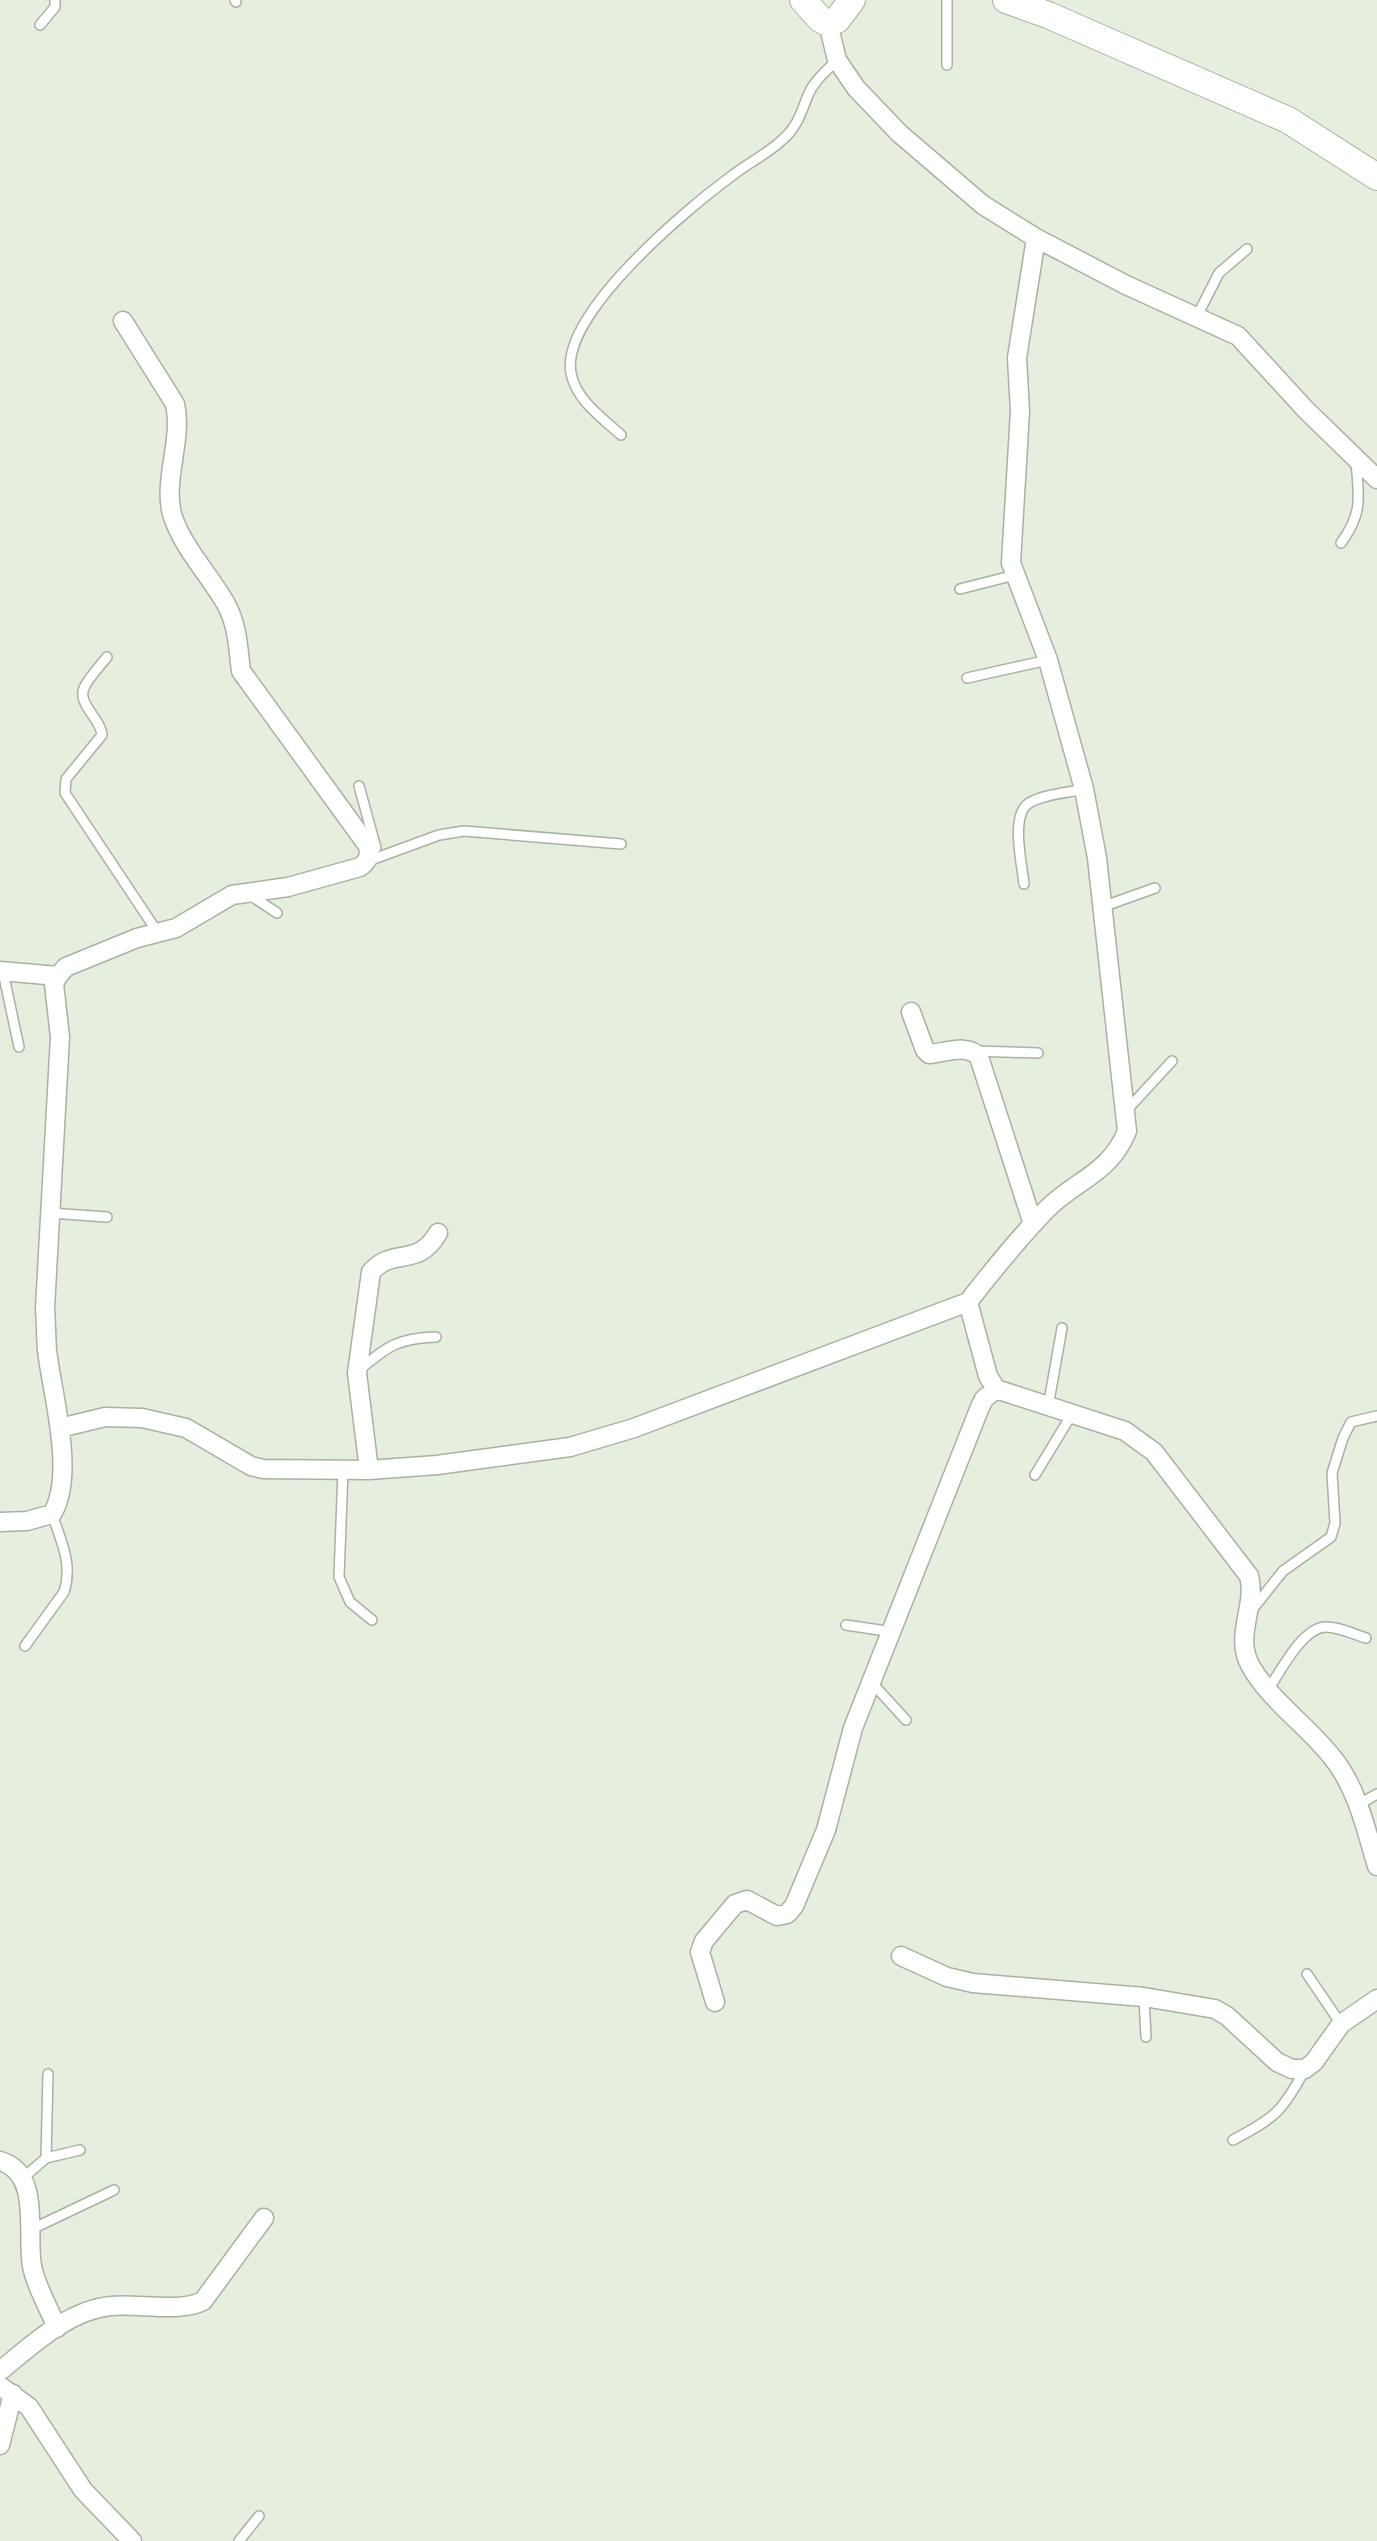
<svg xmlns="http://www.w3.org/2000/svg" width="1377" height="2541" font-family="Montserrat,sans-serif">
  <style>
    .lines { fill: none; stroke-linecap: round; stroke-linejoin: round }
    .lane-casing { stroke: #a8b1a2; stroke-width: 12 }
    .street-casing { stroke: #a8b1a2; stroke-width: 21 }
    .secondary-casing { stroke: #a8b1a2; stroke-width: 28 }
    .lane { stroke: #fff; stroke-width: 9 }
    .street { stroke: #fff; stroke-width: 18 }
    .secondary { stroke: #fff; stroke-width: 26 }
  </style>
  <rect width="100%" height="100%" fill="#e5eedf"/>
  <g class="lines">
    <defs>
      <path id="lane" d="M235 0 236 2
        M947 0V65
        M40 25 55 7V0
        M1197 316 1219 273 1247 249
        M621 435C601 417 576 400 571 373 560 314 689 207 733 175 748 163 767 154 781 141 797 128 801 113 808 95 814 81 826 71 837 60
        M1341 543C1363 513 1359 497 1356 462
        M960 589 1015 575
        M107 657C100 666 89 677 84 688 77 704 101 719 102 735L66 779 65 793 158 933
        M967 678 1048 660
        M359 786 376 848
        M368 861 439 835 464 831 621 844
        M1024 884C1022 864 1010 815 1029 803 1044 794 1067 793 1084 789
        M250 895 277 913
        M1102 907 1155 888
        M3 972 19 1047
        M974 1051 1038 1053
        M1126 1111 1172 1061
        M50 1213 107 1217
        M359 1370C388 1346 398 1338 436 1337
        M1048 1407 1062 1328
        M343 1470 339 1577 350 1602 372 1620
        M1035 1475 1072 1414
        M1252 1610 1283 1571 1331 1537 1335 1523 1332 1473 1343 1438 1351 1422 1377 1416
        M846 1625 893 1632
        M25 1646 64 1592C73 1564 61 1541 52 1514
        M873 1684 906 1720
        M1268 1690C1280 1672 1301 1630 1324 1627 1337 1626 1353 1634 1366 1638
        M1358 1805 1377 1794
        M1307 1974 1341 2024
        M1144 1997 1146 2037
        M1233 2140C1275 2118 1283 2111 1305 2069
        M46 2158 48 2074
        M23 2178 46 2158 80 2150
        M30 2230 114 2190
        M239 2541 259 2516"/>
      <path id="street" d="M828 23 837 60 856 88 899 133 983 205 1036 238 1126 285 1238 336 1306 410 1377 479
        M1036 238 1017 358 1020 411 1011 563 1048 660 1084 789 1097 858 1127 1131C1110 1174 1075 1180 1046 1210 1018 1239 993 1270 968 1302L988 1376 996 1389 1125 1431 1154 1452 1249 1576C1257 1605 1234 1635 1250 1665 1270 1701 1307 1725 1332 1757 1357 1787 1366 1830 1377 1866
        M0 971 58 976
        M911 1012 925 1050 929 1054C945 1053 968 1043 979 1057L1033 1224
        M60 1428 105 1417 142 1418 186 1428 251 1466 263 1469 369 1470 437 1465 570 1447 634 1428 968 1302
        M369 1470 357 1373 371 1272C394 1246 417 1269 438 1233
        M0 1522 27 1521 52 1514C76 1475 52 1394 47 1350 46 1336 46 1322 45 1308L60 1037 54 984 58 976 66 967 137 938 176 928 232 895 288 887 360 867C369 860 370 856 368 846L241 671C238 648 238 626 226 604 209 574 182 547 172 514 163 480 183 439 175 404L123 321
        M901 1956 947 1977 973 1983 1144 1997 1215 2009 1227 2016 1277 2062 1292 2069H1305L1314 2062 1341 2024 1377 1999
        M715 2002 700 1952 704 1941 735 1904 747 1900 777 1916 787 1914 794 1906 826 1830 853 1728 980 1407 984 1399 996 1389
        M0 2161C42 2173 26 2234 32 2266 36 2287 49 2308 57 2328
        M0 2371C31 2346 68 2310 111 2306 137 2303 180 2313 203 2301L264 2218
        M0 2386 29 2407 83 2490 132 2541
        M0 2445 13 2394"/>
      <path id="secondary" d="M803 0 820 19 828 23 837 20 852 0
        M1006 0 1048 15 1288 120 1377 177"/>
    </defs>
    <use href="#lane" class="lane-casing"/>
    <use href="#street" class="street-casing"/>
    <use href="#secondary" class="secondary-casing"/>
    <use href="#lane" class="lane"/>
    <use href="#street" class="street"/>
    <use href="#secondary" class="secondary"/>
  </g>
</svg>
